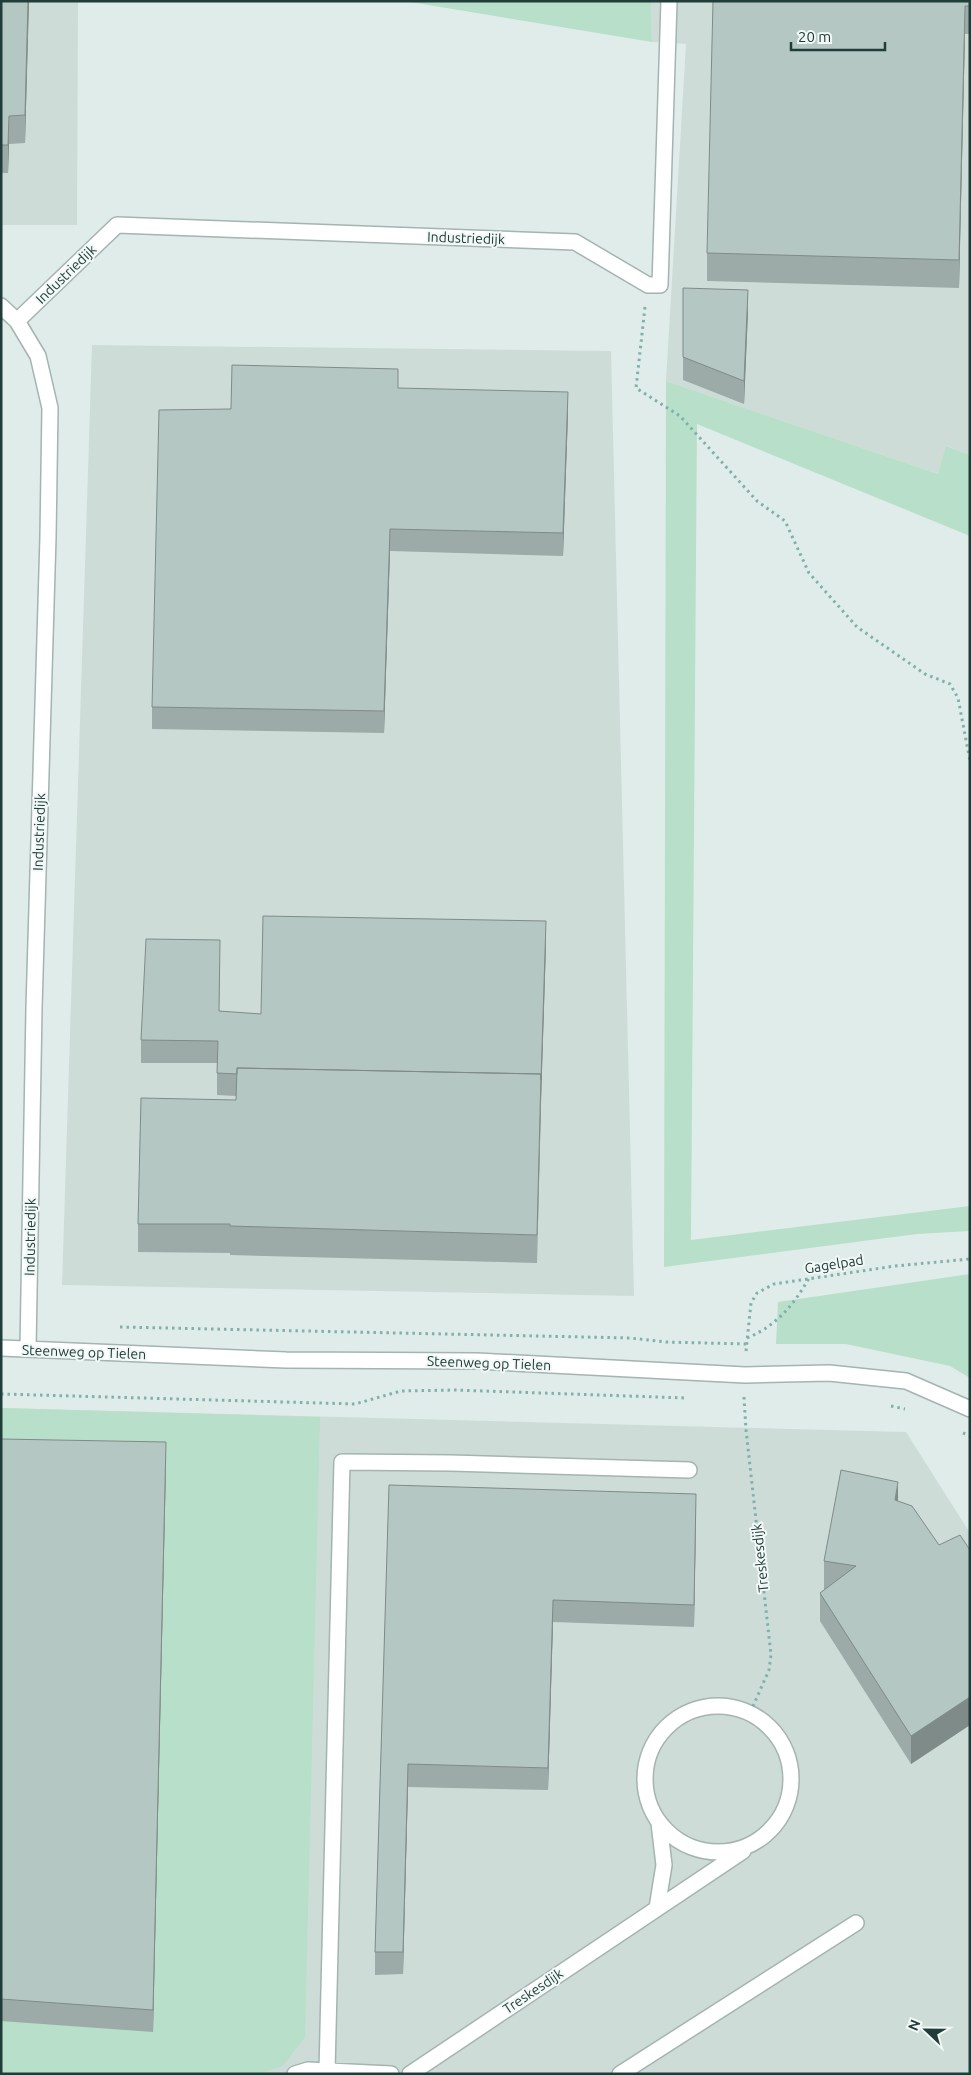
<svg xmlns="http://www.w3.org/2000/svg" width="971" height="2075" font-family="Ubuntu,sans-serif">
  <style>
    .built { fill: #cedcd8 }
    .green { fill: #b8dfc9 }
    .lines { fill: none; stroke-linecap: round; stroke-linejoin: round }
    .minor-casing { stroke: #a3b4b1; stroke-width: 18 }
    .path { stroke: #7fb1aa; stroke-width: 3; stroke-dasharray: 2.5 4; stroke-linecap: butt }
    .minor { stroke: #fff; stroke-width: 15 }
    .wall { fill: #9caba7 }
    .shaded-wall { fill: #7f8b88 }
    .building { fill: #b5c7c2; stroke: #7f8b88 }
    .labels { text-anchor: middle; stroke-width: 4; stroke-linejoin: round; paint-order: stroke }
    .street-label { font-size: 14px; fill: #203d3a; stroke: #f1f8f6 }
  </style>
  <rect width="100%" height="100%" fill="#e0ece9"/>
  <path class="built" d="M1 1H78L77 225H1Z
    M651 1H970V455L947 446 938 474 666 381 686 44 652 42Z
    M92 345 611 351 634 1296 62 1285Z
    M1 1408 906 1432 970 1533V2074H1Z"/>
  <path class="green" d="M404 1H651L652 42Z
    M666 381 938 474 946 446 970 455V536L697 424 691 1240 970 1206V1231L917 1234 664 1267Z
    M970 1274V1378L950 1366 846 1344H776L778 1302Z
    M1 1408 320 1417 305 2037 283 2066 258 2074H1Z"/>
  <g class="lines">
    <defs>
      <path id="minor" d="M1 306 17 321 38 356 50 408 48 537 34 1008 28 1349
        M17 321 117 225 575 242 648 285H660L669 1
        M1 1348 286 1360 477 1361 745 1375 829 1373 906 1381 970 1409
        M645 1779a73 73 0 1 1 146 0a73 73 0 1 1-146 0Z
        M657 1908 664 1865 659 1823
        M327 2071 342 1462 451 1463 689 1470
        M295 2074 308 2070 391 2074
        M410 2074 743 1851
        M620 2074 856 1923"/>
    </defs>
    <use href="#minor" class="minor-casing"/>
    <path class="path" d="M645 307 636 388 680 416 757 501 785 521 809 573 857 627 925 674 950 684 958 698 970 761
      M120 1327 630 1338 666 1342 746 1344
      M747 1338C776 1326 794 1305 809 1278
      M746 1351 751 1303 757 1293 774 1284 895 1266 970 1259
      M1 1394 355 1404 401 1391 455 1390 686 1398
      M744 1397 746 1430 771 1655 769 1670 750 1713
      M891 1406 905 1409
      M963 1433 970 1436"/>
    <use href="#minor" class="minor"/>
  </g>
  <path class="wall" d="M1 1H29L25 143 9 144 8 173H1Z
    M970 1V34H965L959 288 707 281V253Z
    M683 288 748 312 744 404 683 380Z
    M398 388 568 414 563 556 390 551 384 733 152 729V707L231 409Z
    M546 944 541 1102 537 1263 230 1255V1253L138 1252V1224L236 1100V1096L217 1095V1063H141V1040L220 963 219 1011 261 1014Z
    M1 1439 166 1464 153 2032 1 2021Z
    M389 1485 696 1516 694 1627 553 1622 548 1790 408 1787 403 1974 375 1975V1952Z
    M898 1501 939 1545 970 1550V1725L911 1764 820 1621V1593L825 1589H824V1561Z"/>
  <path class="shaded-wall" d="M28 1H29L25 143V115Z
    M965 6V34L959 288V260Z
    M9 116V144L8 173V145Z
    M748 290V312L744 404V381Z
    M568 392V414L563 556V533Z
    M390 529V551L384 733V711Z
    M546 921V944L541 1102 537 1263 541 1074Z
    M166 1442V1464L153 2032V2010Z
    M898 1482V1511L895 1500Z
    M696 1494V1516L694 1627V1605Z
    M553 1600V1622L548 1790V1768Z
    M970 1697V1725L911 1764V1736Z
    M408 1764V1787L403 1974V1952Z"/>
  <path class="building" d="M1 1H28L25 115 9 116 8 145H1Z
    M713 1H970V6H965L959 260 707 253Z
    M683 288 748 290 744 381 683 357Z
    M232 365 398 369V388L568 392 563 533 390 529 384 711 152 707 159 410 231 409Z
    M263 916 546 921 541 1080V1074L237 1068V1074L217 1073 218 1041 141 1040 146 939 220 940 219 1011 261 1014Z
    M237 1068 541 1074 537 1235 230 1226V1224H138L141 1098 236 1100Z
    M1 1439 166 1442 153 2010 1 1999Z
    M841 1470 898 1482 895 1500 912 1506 939 1545 960 1535 970 1550V1697L911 1736 820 1593 856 1566 824 1561Z
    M389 1485 696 1494 694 1605 553 1600 548 1768 408 1764 403 1952H375Z"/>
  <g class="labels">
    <g class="street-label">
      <text transform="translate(466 238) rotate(2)" y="5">Industriedijk</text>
      <text transform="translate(66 274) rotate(-44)" y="5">Industriedijk</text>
      <text transform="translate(39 832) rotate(-88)" y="5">Industriedijk</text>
      <text transform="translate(30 1237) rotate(-89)" y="5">Industriedijk</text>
      <text transform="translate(834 1264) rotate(-9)" y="5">Gagelpad</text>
      <text transform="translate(84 1352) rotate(2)" y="5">Steenweg op Tielen</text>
      <text transform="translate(489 1363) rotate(2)" y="5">Steenweg op Tielen</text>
      <text transform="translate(760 1558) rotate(-96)" y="5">Treskesdijk</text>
      <text transform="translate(533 1991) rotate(-34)" y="5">Treskesdijk</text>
    </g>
  </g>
  <rect width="971" height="2075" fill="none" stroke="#203d3a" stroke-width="5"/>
  <g transform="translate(926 2030) rotate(292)" stroke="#f1f8f6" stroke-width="4" paint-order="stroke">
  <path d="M0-4L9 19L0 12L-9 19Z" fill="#203d3a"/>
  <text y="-8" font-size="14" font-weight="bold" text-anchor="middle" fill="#203d3a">N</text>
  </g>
  <path d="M791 42v8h94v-8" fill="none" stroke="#203d3a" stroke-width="2.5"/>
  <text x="798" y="42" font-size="15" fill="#203d3a" stroke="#f1f8f6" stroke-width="4" paint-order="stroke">20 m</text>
</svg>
